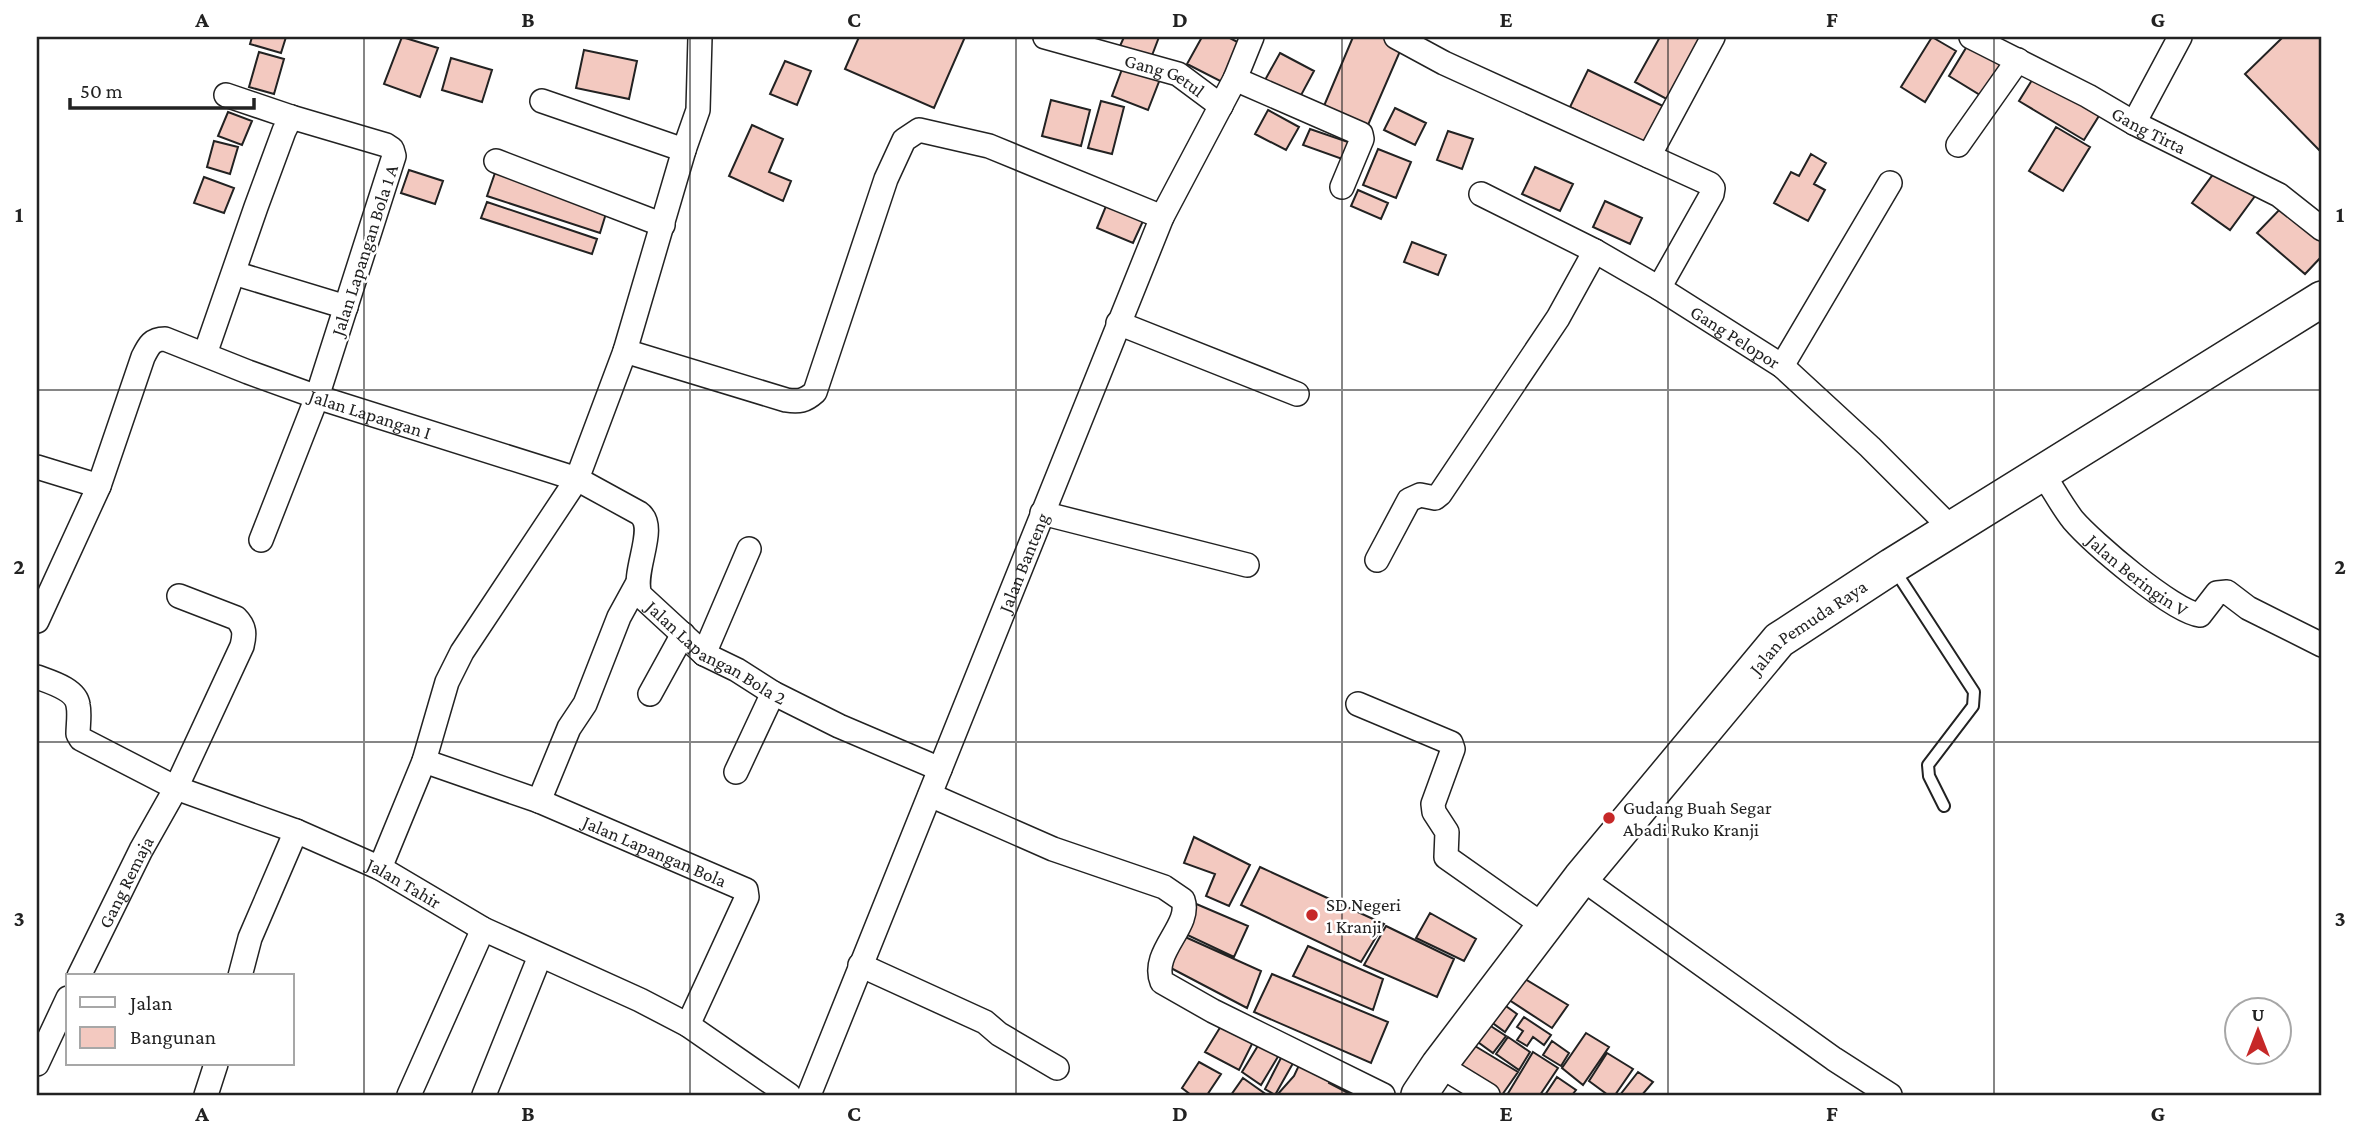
<svg xmlns="http://www.w3.org/2000/svg" width="2359" height="1132" font-family="'Crimson Pro',serif">
  <style>
    .building { fill: #f3c9c0; stroke: #222; stroke-width: 2 }
    .lines { fill: none; stroke-linecap: round; stroke-linejoin: round }
    .service-casing { stroke: #222; stroke-width: 14 }
    .minor-casing { stroke: #222; stroke-width: 26 }
    .primary-casing { stroke: #222; stroke-width: 38 }
    .service { stroke: #fff; stroke-width: 10 }
    .minor { stroke: #fff; stroke-width: 23 }
    .primary { stroke: #fff; stroke-width: 35 }
    .grid { fill: none; stroke: #222; stroke-width: 2; stroke-opacity: 0.55 }
    .poi-dot { fill: #c62828; stroke: #fff; stroke-width: 2.5 }
    .labels { text-anchor: middle; stroke-width: 5; stroke-linejoin: round; paint-order: stroke }
    .street-label { font-size: 19px; fill: #222; stroke: #fff }
    .poi-label { font-size: 19px; fill: #222; stroke: #fff; text-anchor: start }
    .neatline { fill: none; stroke: #222; stroke-width: 2.5 }
    .grid-label { font-size: 23px; text-anchor: middle; font-weight: bold; fill: #222 }
  </style>
  <rect width="100%" height="100%" fill="#fff"/>
  <path class="building" d="M252 37H286L281 53 250 44Z
    M402 37 438 48 420 97 384 84Z
    M859 37H965L934 108 845 69Z
    M1124 37H1159L1151 58 1120 46Z
    M1202 37H1228L1245 46 1224 83 1187 64Z
    M1353 37H1392L1404 42 1365 132 1321 113Z
    M1660 37H1711L1674 103 1635 82Z
    M1932 37 1956 51 1925 102 1901 87Z
    M2283 37H2322V153L2245 74Z
    M1969 43 2005 65 1985 98 1949 76Z
    M584 50 637 61 629 99 576 88Z
    M259 52 284 59 274 94 249 87Z
    M1280 53 1314 71 1299 99 1265 80Z
    M451 58 492 70 482 102 442 90Z
    M785 61 811 71 797 105 770 94Z
    M1124 64 1160 79 1148 110 1112 96Z
    M1588 70 1663 106 1645 143 1570 107Z
    M2037 72 2102 111 2084 140 2019 101Z
    M1051 100 1090 110 1081 146 1042 136Z
    M1101 101 1124 107 1112 154 1088 148Z
    M1395 108 1426 123 1415 145 1384 130Z
    M1268 110 1299 127 1286 150 1255 134Z
    M228 112 252 121 242 145 218 136Z
    M752 125 783 139 769 172 791 181 783 201 729 176Z
    M2056 127 2090 147 2063 191 2029 171Z
    M1310 129 1351 143 1345 160 1303 145Z
    M1448 131 1473 139 1462 169 1437 160Z
    M214 141 238 147 230 174 207 167Z
    M1378 149 1411 162 1396 198 1363 185Z
    M1811 154 1826 163 1814 184 1825 190 1808 221 1774 203 1791 172 1799 176Z
    M1535 167 1573 184 1560 211 1522 194Z
    M2217 169 2255 196 2230 230 2192 203Z
    M409 170 443 181 435 204 401 193Z
    M496 170 608 207 600 233 487 196Z
    M204 177 234 188 224 213 194 203Z
    M1358 190 1388 203 1381 219 1351 206Z
    M1605 201 1642 218 1630 244 1593 227Z
    M487 202 597 239 592 254 481 218Z
    M1106 206 1143 221 1133 243 1097 228Z
    M2281 208 2322 243V256L2305 274 2257 233Z
    M1412 242 1446 255 1438 275 1404 262Z
    M1194 837 1250 865 1229 906 1206 896 1215 874 1184 863Z
    M1260 867 1384 924 1361 962 1241 905Z
    M1194 903 1248 926 1234 957 1181 932Z
    M1430 913 1476 939 1464 961 1416 938Z
    M1386 926 1454 959 1437 997 1364 965Z
    M1183 936 1261 971 1247 1008 1167 966Z
    M1308 946 1383 979 1373 1010 1293 976Z
    M1515 973 1568 1005 1552 1028 1500 994Z
    M1272 974 1388 1022 1371 1063 1254 1012Z
    M1496 999 1517 1014 1505 1032 1483 1016Z
    M1524 1017 1551 1035 1544 1045 1533 1037 1527 1046 1517 1040 1523 1031 1517 1027Z
    M1224 1021 1255 1038 1239 1070 1205 1052Z
    M1483 1021 1506 1036 1493 1053 1471 1037Z
    M1586 1033 1609 1047 1583 1085 1562 1068Z
    M1508 1037 1530 1052 1519 1070 1496 1054Z
    M1262 1039 1282 1050 1261 1085 1242 1072Z
    M1465 1040 1518 1072 1502 1095 1449 1061Z
    M1552 1041 1569 1053 1561 1066 1543 1055Z
    M1284 1052 1296 1058 1275 1095 1265 1089Z
    M1533 1052 1558 1068 1540 1095H1507Z
    M1607 1053 1633 1069 1615 1095H1608L1589 1081Z
    M1301 1061 1332 1075 1329 1083 1352 1095H1277L1294 1076Z
    M1199 1062 1221 1074 1207 1095H1191L1182 1088Z
    M1638 1072 1653 1082 1642 1095H1620Z
    M1557 1077 1576 1090 1572 1095H1545Z
    M1243 1078 1267 1095H1231Z"/>
  <g class="lines">
    <defs>
      <path id="service" d="M1894 569 1974 692 1973 706 1928 765 1929 776 1944 806"/>
      <g id="minor">
        <path id="s1" d="M1045 37 1178 74 1221 106"/>
        <path d="M1396 37 1444 63 1710 184 1713 188 1712 194 1659 288"/>
        <path id="s2" d="M1971 37 2088 96 2134 123 2279 195 2322 229"/>
        <path d="M1235 79 1361 134 1362 139 1342 187"/>
        <path d="M226 95 291 117 386 145 392 149 394 156 317 397 261 540"/>
        <path d="M542 101 684 150"/>
        <path d="M2134 123 2180 37"/>
        <path d="M1958 145 2018 60"/>
        <path d="M1649 156 1713 37"/>
        <path d="M496 161 663 225"/>
        <path id="s3" d="M1481 194 1595 251 1659 288 1782 366 1870 447 1953 530"/>
        <path d="M234 273 346 307"/>
        <path d="M1118 323 1297 394"/>
        <path d="M625 351 786 400C799 402 805 401 815 392L886 179 904 140 919 130 989 146 1162 217"/>
        <path d="M205 354 256 207 284 131 291 117"/>
        <path d="M1782 366 1890 183"/>
        <path d="M37 467 99 486"/>
        <path id="s4" d="M2043 474C2053 489 2062 506 2073 520 2092 542 2173 612 2200 615L2217 593 2227 592 2248 608 2322 645"/>
        <path d="M1042 513 1247 565"/>
        <path d="M1377 560 1409 500 1420 495 1435 498 1440 494 1558 318 1595 251"/>
        <path id="s5" d="M37 621 99 486 143 357C149 345 152 339 165 339L248 372 317 397 577 479 639 513C659 527 631 571 640 595L704 654 737 670 773 693 839 726 940 769"/>
        <path d="M704 654 749 549"/>
        <path id="s6" d="M37 677C50 682 76 689 78 705 80 714 78 725 78 734L81 739 176 788 296 831 380 868 483 929 640 1000 688 1025 789 1095"/>
        <path d="M650 694 683 634"/>
        <path d="M1358 704 1451 743 1453 749 1433 804 1434 812 1447 832 1446 857 1544 926"/>
        <path id="s7" d="M424 761 539 801 746 890 747 897 688 1025"/>
        <path d="M736 772 773 693"/>
        <path d="M930 795 1053 849 1164 887 1183 900C1192 926 1150 952 1162 982L1213 1011 1383 1095"/>
        <path d="M539 801 569 728 585 704 619 617 636 586"/>
        <path d="M380 868 424 761 447 682 462 652 577 479 625 351 684 150 698 110 700 37"/>
        <path d="M1581 878 1834 1059 1890 1095"/>
        <path d="M860 965 985 1022 999 1034 1057 1068"/>
        <path id="s8" d="M79 976 141 850 176 788 242 646C245 634 245 627 236 618L179 596"/>
        <path d="M240 976 250 938 296 831"/>
        <path d="M37 1064 68 998"/>
        <path d="M1439 1065 1488 1095"/>
        <path d="M206 1095 216 1064"/>
        <path d="M409 1095 483 929"/>
        <path d="M484 1095 540 956"/>
        <path id="s9" d="M809 1095 1162 217 1235 79 1252 37"/>
      </g>
      <g id="primary">
        <path id="s10" d="M1419 1095 1439 1065 1581 878 1779 640 1892 566 2322 299"/>
      </g>
    </defs>
    <use href="#service" class="service-casing"/>
    <use href="#minor" class="minor-casing"/>
    <use href="#primary" class="primary-casing"/>
    <use href="#service" class="service"/>
    <use href="#minor" class="minor"/>
    <use href="#primary" class="primary"/>
  </g>
  <path class="grid" d="M364 37V1095M690 37V1095M1016 37V1095M1342 37V1095M1668 37V1095M1994 37V1095M37 390H2322M37 742H2322"/>
  <g class="poi-dot">
    <circle cx="1609" cy="818" r="7"/>
    <circle cx="1312" cy="915" r="7"/>
  </g>
  <g class="labels">
    <g class="street-label">
      <text dy="7" stroke="none"><textPath href="#s1" startOffset="126">Gang Getul</textPath></text>
      <text dy="7" stroke="none"><textPath href="#s2" startOffset="201">Gang Tirta</textPath></text>
      <text transform="translate(364 250) rotate(-72)" y="7">Jalan Lapangan Bola 1 A</text>
      <text dy="7" stroke="none"><textPath href="#s3" startOffset="292">Gang Pelopor</textPath></text>
      <text dy="7" stroke="none"><textPath href="#s5" startOffset="534">Jalan Lapangan I</textPath></text>
      <text dy="7" stroke="none"><textPath href="#s9" startOffset="574">Jalan Banteng</textPath></text>
      <text dy="7" stroke="none"><textPath href="#s4" startOffset="140">Jalan Beringin V</textPath></text>
      <text dy="7" stroke="none"><textPath href="#s10" startOffset="611">Jalan Pemuda Raya</textPath></text>
      <text dy="7" stroke="none"><textPath href="#s5" startOffset="1003">Jalan Lapangan Bola 2</textPath></text>
      <text dy="7" stroke="none"><textPath href="#s7" startOffset="248">Jalan Lapangan Bola</textPath></text>
      <text dy="7" stroke="none"><textPath href="#s8" startOffset="105">Gang Remaja</textPath></text>
      <text dy="7" stroke="none"><textPath href="#s6" startOffset="441">Jalan Tahir</textPath></text>
    </g>
    <g class="poi-label">
      <text x="1623" y="814">Gudang Buah Segar<tspan x="1623" dy="22">Abadi Ruko Kranji</tspan></text>
      <text x="1326" y="911">SD Negeri<tspan x="1326" dy="22">1 Kranji</tspan></text>
    </g>
  </g>
  <rect width="2359" height="1132" fill="none" stroke="#ffffff" stroke-width="77"/>
  <rect x="66" y="974" width="228" height="91" fill="#ffffff" stroke="#a7a7a7" stroke-width="2"/>
  <rect x="80" y="997" width="35" height="10" fill="#ffffff" stroke="#a7a7a7" stroke-width="2"/>
  <text x="130" y="1010" font-size="21" fill="#222222">Jalan</text>
  <rect x="80" y="1027" width="35" height="21" fill="#f3c9c0" stroke="#a7a7a7" stroke-width="2"/>
  <text x="130" y="1044" font-size="21" fill="#222222">Bangunan</text>
  <g transform="translate(2258 1031)"><circle r="33" fill="#ffffff" stroke="#a7a7a7" stroke-width="2"/>
  <path d="M0-5L12 26L0 18L-12 26Z" fill="#c62828"/>
  <text y="-10" font-size="19" font-weight="bold" text-anchor="middle" fill="#222222">U</text>
  </g>
  <path d="M70 98v10h184v-10" fill="none" stroke="#222222" stroke-width="3.5"/>
  <text x="80" y="98" font-size="21" fill="#222222" stroke="#ffffff" stroke-width="5" paint-order="stroke">50 m</text>
  <rect x="38" y="38" width="2282" height="1056" class="neatline"/>
  <g class="grid-label">
    <text x="202" y="27">A</text>
    <text x="528" y="27">B</text>
    <text x="854" y="27">C</text>
    <text x="1180" y="27">D</text>
    <text x="1506" y="27">E</text>
    <text x="1832" y="27">F</text>
    <text x="2158" y="27">G</text>
    <text x="19" y="222">1</text>
    <text x="2340" y="222">1</text>
    <text x="19" y="574">2</text>
    <text x="2340" y="574">2</text>
    <text x="19" y="926">3</text>
    <text x="2340" y="926">3</text>
    <text x="202" y="1121">A</text>
    <text x="528" y="1121">B</text>
    <text x="854" y="1121">C</text>
    <text x="1180" y="1121">D</text>
    <text x="1506" y="1121">E</text>
    <text x="1832" y="1121">F</text>
    <text x="2158" y="1121">G</text>
  </g>
</svg>
